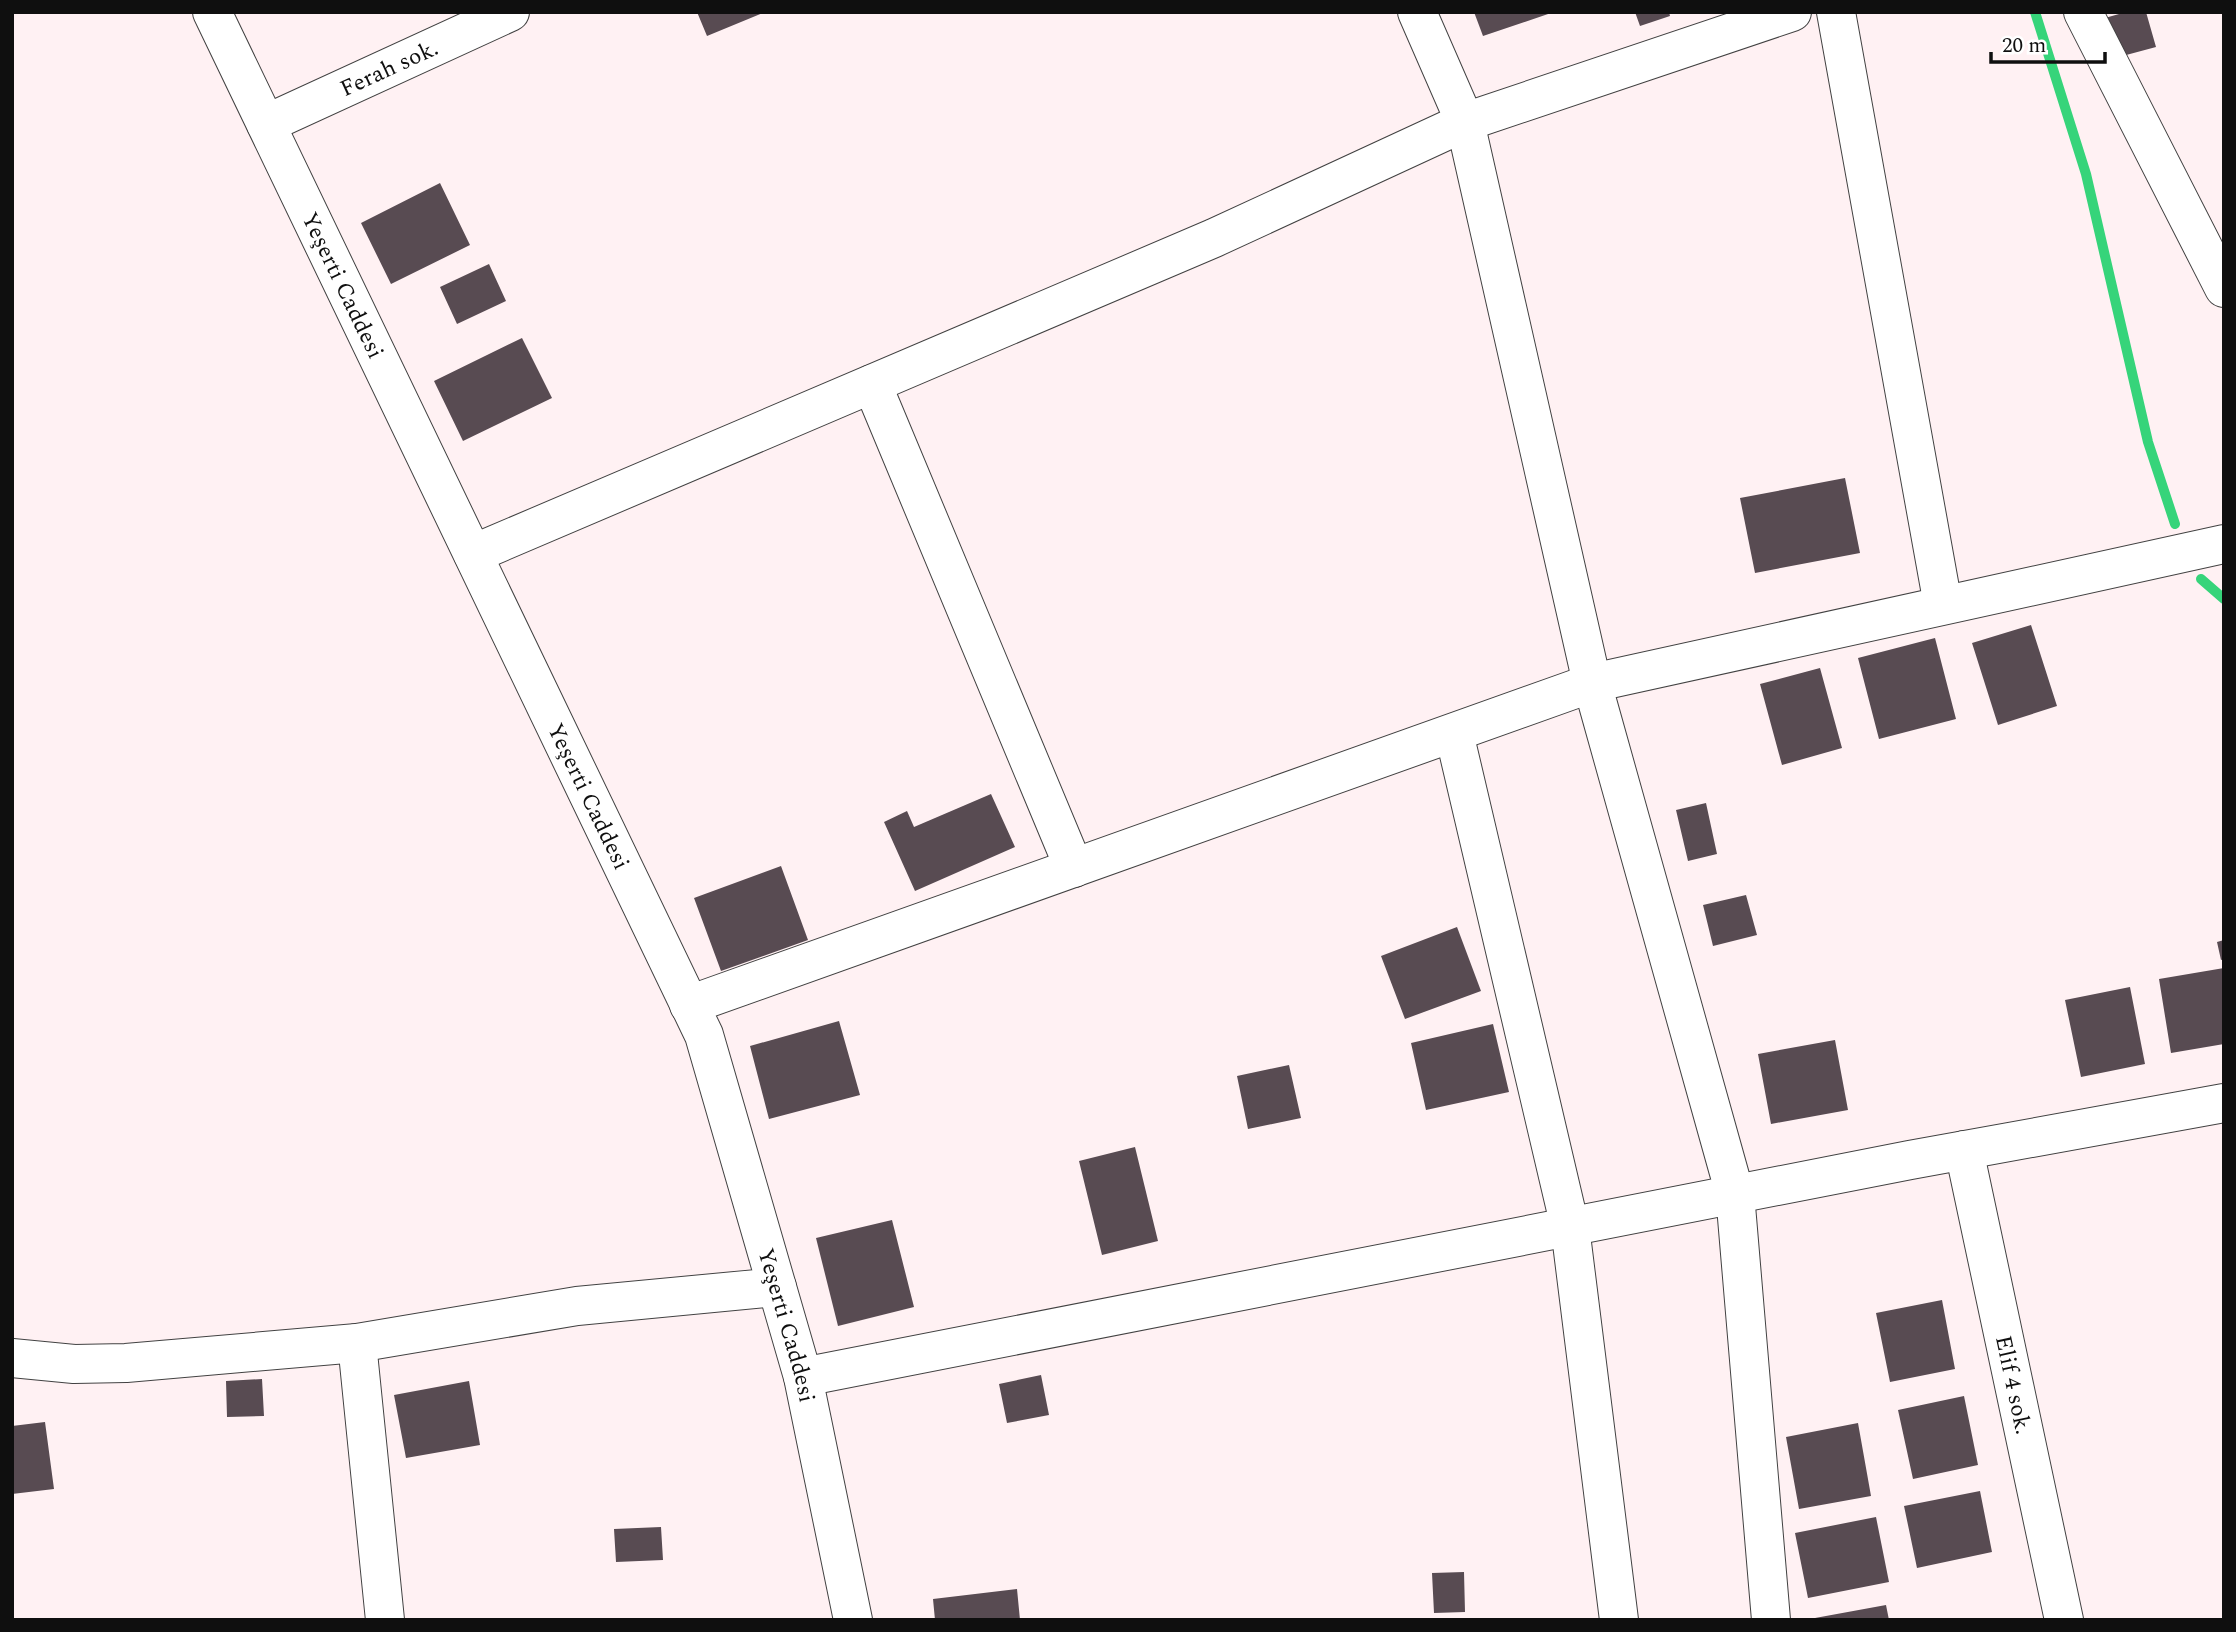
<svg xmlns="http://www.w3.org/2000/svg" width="2236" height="1632" font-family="Spectral,serif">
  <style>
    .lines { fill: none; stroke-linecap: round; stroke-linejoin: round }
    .stream { stroke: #36d47a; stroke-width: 10 }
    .building { fill: #584b52 }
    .minor-casing { stroke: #424242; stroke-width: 40 }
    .minor { stroke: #fff; stroke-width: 38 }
    .labels { text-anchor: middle; stroke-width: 7; stroke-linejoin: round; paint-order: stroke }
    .street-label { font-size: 23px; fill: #0f0f0f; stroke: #fff }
  </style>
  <rect width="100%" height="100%" fill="#fff1f3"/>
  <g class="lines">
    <path class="stream" d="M2035 12 2086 174 2148 442 2175 524
      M2201 579 2224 599"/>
  </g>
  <path class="building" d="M697 12H765L707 36Z
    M1474 12H1551V13L1483 36Z
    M1635 12H1669L1670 16 1640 26Z
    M2126 12H2146L2156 47 2115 58 2105 18Z
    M440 183 470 245 391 284 361 223Z
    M489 264 506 301 457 324 440 287Z
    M522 338 552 398 463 441 434 381Z
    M1845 478 1860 553 1755 573 1740 498Z
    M2031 625 2057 706 1998 725 1972 643Z
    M1935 638 1956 719 1879 739 1858 658Z
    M1820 668 1842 748 1782 765 1760 684Z
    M991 794 1015 847 915 891 884 822 907 811 914 827Z
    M1706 803 1717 854 1688 861 1676 810Z
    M781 866 808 940 721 971 694 898Z
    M1746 895 1757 935 1713 946 1703 905Z
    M1457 927 1481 991 1405 1019 1381 956Z
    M2224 940V959L2221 960 2217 942Z
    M2224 968V1044L2171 1053 2159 979Z
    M2130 987 2145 1064 2081 1077 2065 1000Z
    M839 1021 860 1095 769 1119 750 1046Z
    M1493 1024 1509 1092 1426 1110 1411 1043Z
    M1835 1040 1848 1110 1771 1124 1758 1054Z
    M1289 1065 1301 1118 1248 1129 1237 1076Z
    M1135 1147 1158 1241 1102 1255 1079 1161Z
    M892 1220 914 1307 838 1326 816 1238Z
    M1942 1300 1955 1369 1890 1382 1876 1313Z
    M1041 1375 1049 1415 1007 1423 999 1384Z
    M262 1379 264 1416 227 1417 226 1381Z
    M469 1381 480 1445 406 1458 394 1395Z
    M1964 1396 1978 1465 1913 1479 1898 1410Z
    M45 1422 54 1489 12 1494V1426Z
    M1858 1423 1871 1496 1799 1509 1786 1437Z
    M1980 1491 1992 1552 1917 1568 1904 1506Z
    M1876 1517 1889 1582 1808 1598 1795 1533Z
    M661 1527 663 1560 616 1562 614 1529Z
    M1464 1572 1465 1612 1434 1613 1432 1573Z
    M1017 1589 1020 1620H935L933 1599Z
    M1886 1605 1889 1620H1816L1815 1618Z"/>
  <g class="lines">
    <defs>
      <g id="minor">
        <path id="s1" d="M212 12 704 1035 803 1377 853 1620"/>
        <path d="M1417 12 1465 122 1592 683 1735 1194 1771 1620"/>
        <path d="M1836 12 1943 605"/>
        <path d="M2083 12 2224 288"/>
        <path id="s2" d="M266 124 510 12"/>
        <path d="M872 384 1074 868"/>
        <path d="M473 554 1214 238 1465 122 1792 12"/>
        <path d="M1454 733 1570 1227 1619 1620"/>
        <path d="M689 1005 1592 683 2224 544"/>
        <path id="s3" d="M1964 1150 2064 1620"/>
        <path d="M357 1343 385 1620"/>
        <path d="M12 1358 74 1364 126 1363 357 1343 577 1306 777 1287"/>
        <path d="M803 1377 1910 1160 2224 1103"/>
      </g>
    </defs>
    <use href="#minor" class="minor-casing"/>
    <use href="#minor" class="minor"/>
  </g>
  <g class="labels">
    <g class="street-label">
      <text dy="8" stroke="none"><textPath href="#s2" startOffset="135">Ferah sok.</textPath></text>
      <text dy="8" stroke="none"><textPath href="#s1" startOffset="303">Yeşerti Caddesi</textPath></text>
      <text dy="8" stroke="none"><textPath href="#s1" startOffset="870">Yeşerti Caddesi</textPath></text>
      <text dy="8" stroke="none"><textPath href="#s1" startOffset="1437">Yeşerti Caddesi</textPath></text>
      <text dy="8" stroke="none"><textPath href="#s3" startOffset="240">Elif 4 sok.</textPath></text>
    </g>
  </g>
  <rect width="2236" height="1632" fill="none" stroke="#0f0f0f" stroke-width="28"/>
  <path d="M1991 52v10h114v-10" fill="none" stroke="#0f0f0f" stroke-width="3.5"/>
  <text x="2002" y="52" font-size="21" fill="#0f0f0f" stroke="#ffffff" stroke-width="5" paint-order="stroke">20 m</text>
</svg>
